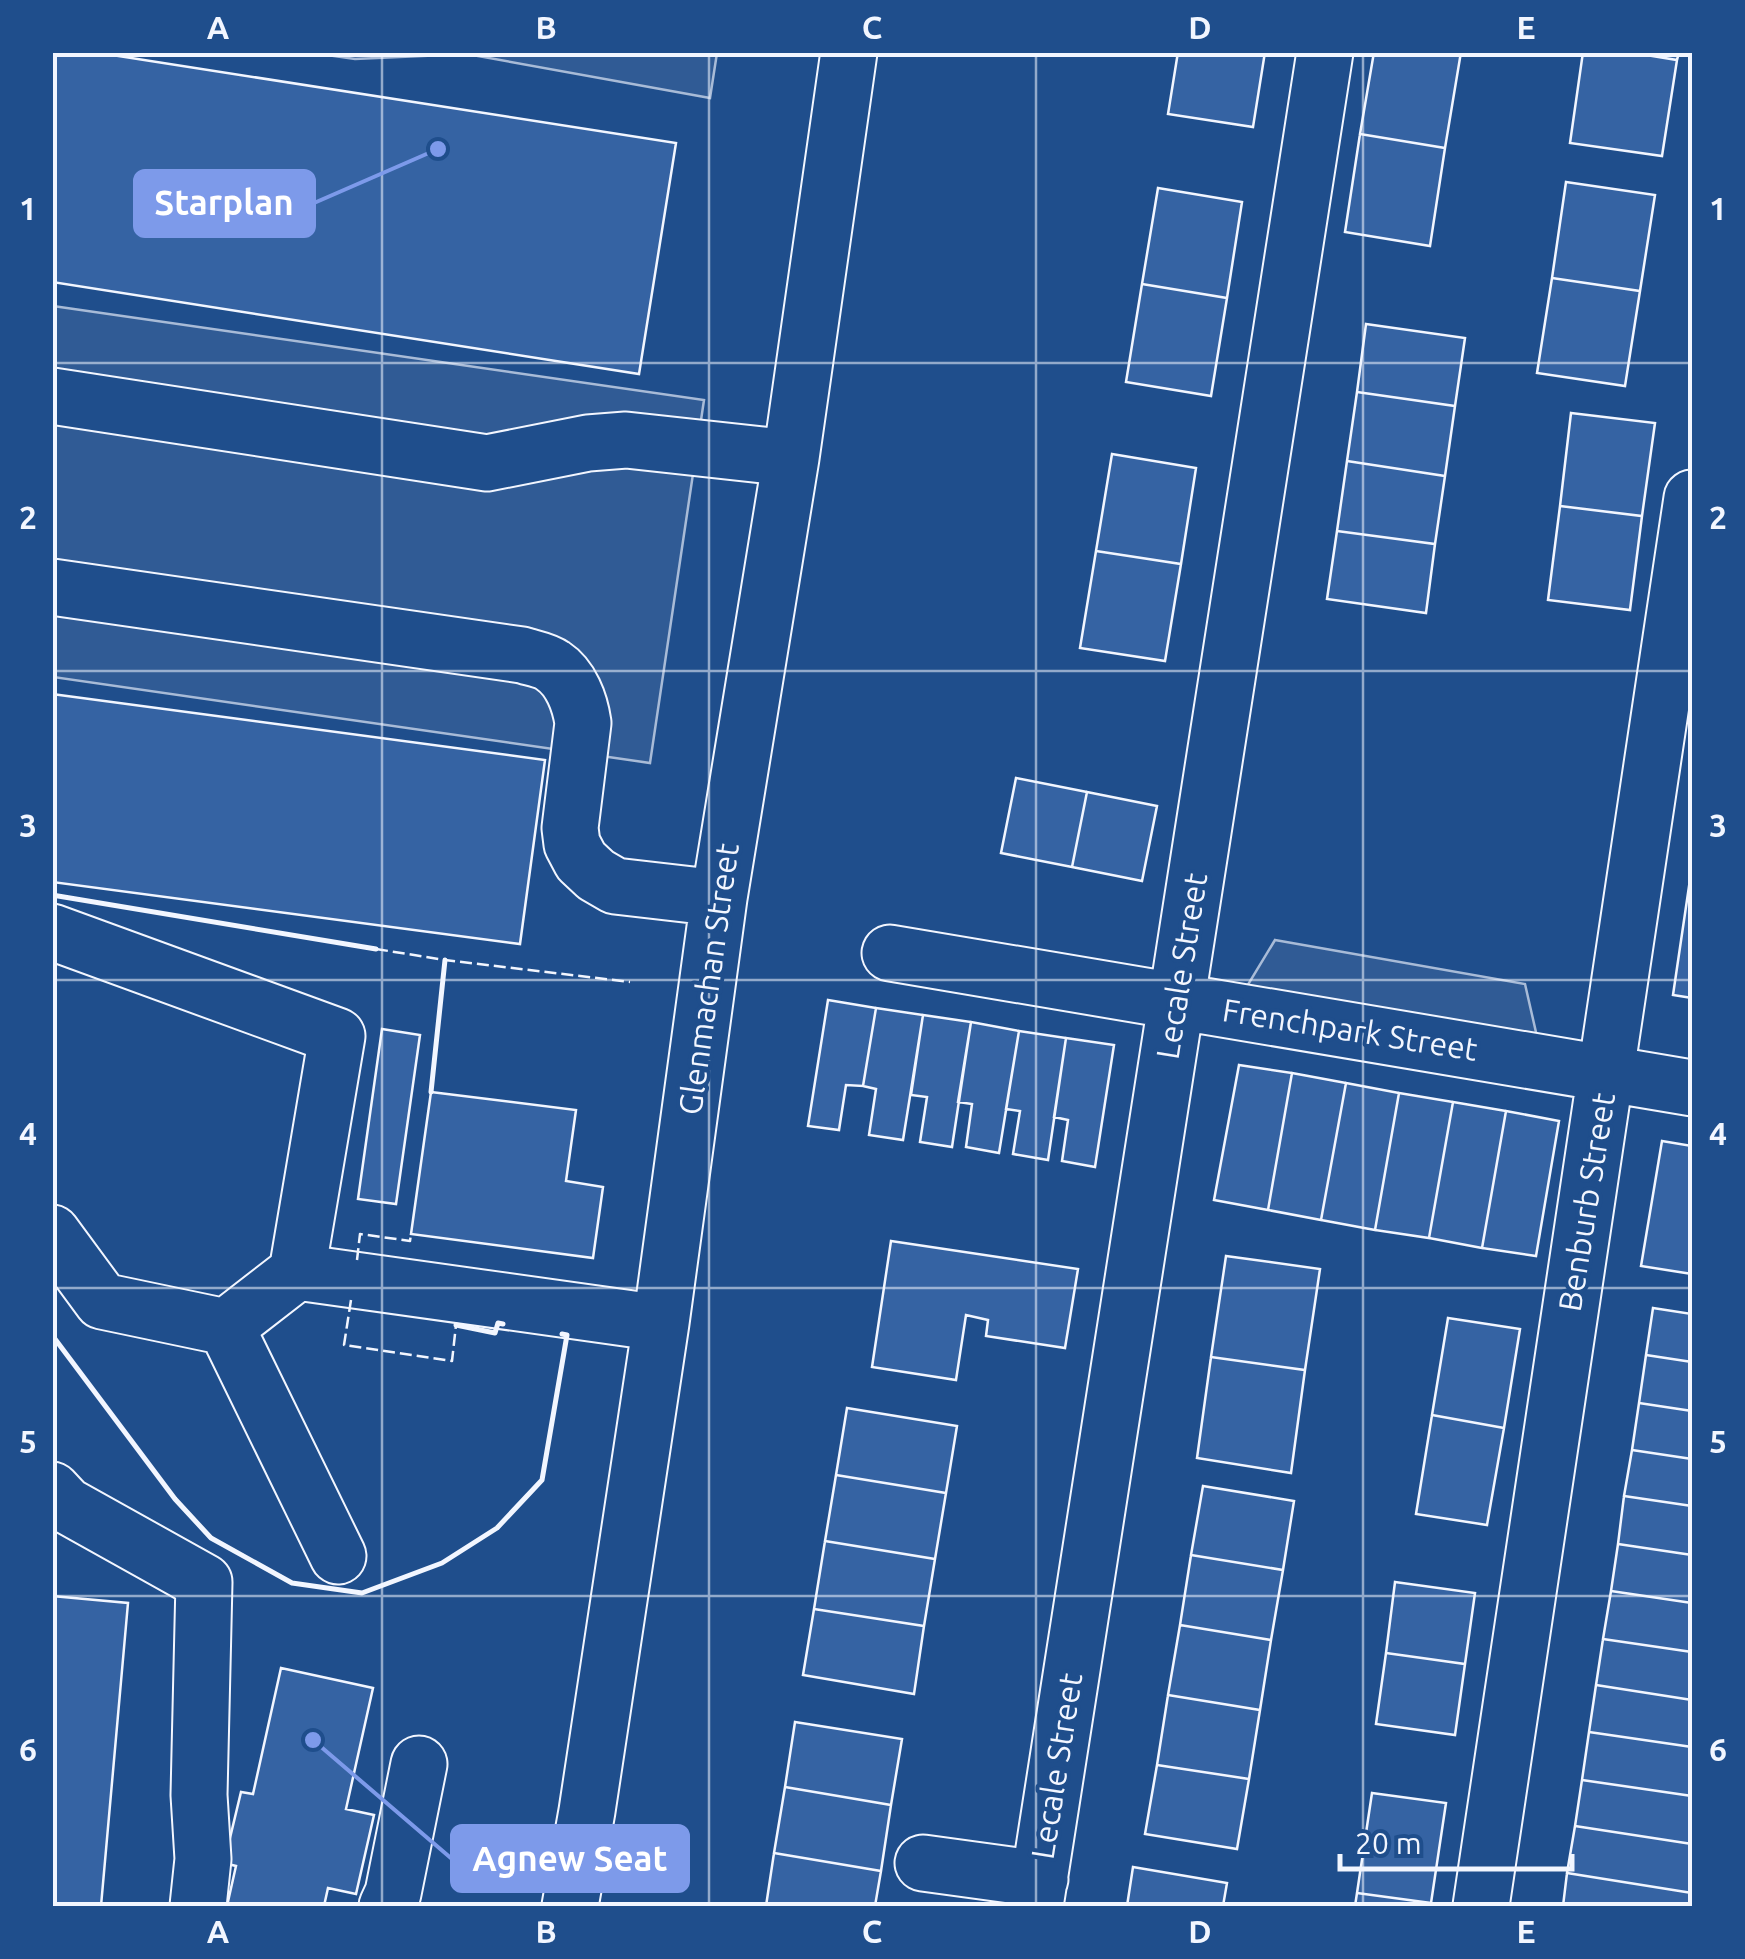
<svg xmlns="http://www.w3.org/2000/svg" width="1745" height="1959" font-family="Ubuntu,sans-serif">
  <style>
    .parking { fill: #305b95; stroke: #a8bbd7; stroke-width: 2.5 }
    .building { fill: #3563a3; stroke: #f2f6ff; stroke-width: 2.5 }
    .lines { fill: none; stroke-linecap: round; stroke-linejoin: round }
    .minor-casing { stroke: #f2f6ff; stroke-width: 59 }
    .minor { stroke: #1f4e8c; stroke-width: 55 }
    .fence { stroke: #f2f6ff; stroke-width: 2.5; stroke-dasharray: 12 5; stroke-linecap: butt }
    .wall { stroke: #f2f6ff; stroke-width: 5 }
    .grid { fill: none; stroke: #f2f6ff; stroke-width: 2.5; stroke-opacity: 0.55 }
    .labels { text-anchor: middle; stroke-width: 8; stroke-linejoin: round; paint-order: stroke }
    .street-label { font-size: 32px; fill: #f2f6ff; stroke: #1f4e8c }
    .leader { fill: none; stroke: #7d9aea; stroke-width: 4 }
    .callout-dot { fill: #7d9aea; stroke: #1f4e8c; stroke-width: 4 }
    .callout { fill: #7d9aea; stroke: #7d9aea; stroke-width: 4 }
    .callout-label { font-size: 35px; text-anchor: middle; font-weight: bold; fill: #fff }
    .neatline { fill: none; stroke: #f2f6ff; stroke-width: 4 }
    .grid-label { font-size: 32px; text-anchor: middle; font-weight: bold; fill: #f2f6ff }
  </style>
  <rect width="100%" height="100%" fill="#1f4e8c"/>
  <path class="parking" d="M313 53 717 52V53L710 98 467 54 355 59Z
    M53 306 704 400 650 763 53 677Z
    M1275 940 1525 984 1543 1063 1232 1011Z"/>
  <path class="building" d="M52 52H93L676 143 639 374 52 282Z
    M1178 52H1265L1253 127 1168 114Z
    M1374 52H1461L1445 148 1360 134Z
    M1583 52H1628L1677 60 1662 156 1570 143Z
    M1628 52H1679L1677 60Z
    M1360 134 1445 148 1430 246 1345 232Z
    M1566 182 1655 195 1640 291 1552 278Z
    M1158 188 1242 202 1227 298 1142 284Z
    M1552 278 1640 291 1625 386 1537 373Z
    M1142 284 1227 298 1211 396 1126 382Z
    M1366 324 1465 338 1455 406 1357 392Z
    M1357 392 1455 406 1445 476 1347 461Z
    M1571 413 1655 423 1642 516 1560 506Z
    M1112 454 1196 468 1181 564 1096 551Z
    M1347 461 1445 476 1435 544 1337 531Z
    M1560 506 1642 516 1630 610 1548 600Z
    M1337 531 1435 544 1426 613 1327 599Z
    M1096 551 1181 564 1165 661 1080 648Z
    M52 694 545 760 520 944 52 882Z
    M1016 778 1087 792 1072 867 1001 853Z
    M1087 792 1157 806 1142 881 1072 867Z
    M1692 866V998L1673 995Z
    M828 1000 876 1008 863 1086 846 1085 839 1130 808 1126Z
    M876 1008 923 1015 903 1140 869 1135 876 1089 863 1086Z
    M923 1015 971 1022 952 1147 920 1142 927 1097 911 1095Z
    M971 1022 1019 1031 999 1153 966 1147 972 1104 958 1102Z
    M382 1029 420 1035 396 1204 358 1199Z
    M1019 1031 1066 1038 1048 1160 1013 1154 1020 1111 1006 1109Z
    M1066 1038 1114 1045 1095 1167 1062 1161 1068 1120 1054 1117Z
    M1239 1065 1292 1073 1268 1210 1214 1200Z
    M1292 1073 1346 1083 1321 1220 1268 1210Z
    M1346 1083 1399 1093 1375 1230 1321 1220Z
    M431 1092 576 1110 566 1181 603 1187 593 1258 411 1234Z
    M1399 1093 1453 1102 1429 1238 1375 1230Z
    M1453 1102 1506 1111 1482 1248 1429 1238Z
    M1506 1111 1559 1121 1536 1256 1482 1248Z
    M1662 1141 1692 1146V1274L1641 1266Z
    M891 1241 1078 1269 1065 1348 986 1336 988 1320 966 1315 956 1380 872 1367Z
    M1226 1256 1320 1269 1305 1370 1211 1357Z
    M1653 1308 1692 1314V1362L1646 1355Z
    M1448 1318 1520 1329 1504 1428 1432 1415Z
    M1646 1355 1692 1362V1411L1639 1403Z
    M1211 1357 1305 1370 1291 1473 1197 1458Z
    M1639 1403 1692 1411V1459L1632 1450Z
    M847 1408 957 1426 946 1493 836 1475Z
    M1432 1415 1504 1428 1487 1525 1416 1514Z
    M1632 1450 1692 1459V1506L1624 1496Z
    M836 1475 946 1493 935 1559 825 1541Z
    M1203 1486 1294 1501 1283 1570 1191 1555Z
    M1624 1496 1692 1506V1555L1618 1544Z
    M825 1541 935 1559 924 1626 814 1609Z
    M1618 1544 1692 1555V1603L1611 1591Z
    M1191 1555 1283 1570 1271 1640 1180 1625Z
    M1395 1582 1475 1593 1465 1664 1386 1653Z
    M1611 1591 1692 1603V1652L1603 1639Z
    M52 1596 128 1603 101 1906H52Z
    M814 1609 924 1626 914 1694 803 1675Z
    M1180 1625 1271 1640 1260 1710 1168 1695Z
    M1603 1639 1692 1652V1700L1596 1685Z
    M1386 1653 1465 1664 1455 1735 1376 1724Z
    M281 1668 373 1688 346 1809 374 1815 356 1894 328 1888 324 1906H227L236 1866 224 1863 241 1792 253 1794Z
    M1596 1685 1692 1700V1747L1589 1732Z
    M1168 1695 1260 1710 1249 1779 1157 1765Z
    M795 1722 902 1739 891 1805 785 1787Z
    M1589 1732 1692 1747V1796L1582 1780Z
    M1157 1765 1249 1779 1237 1849 1145 1834Z
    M1582 1780 1692 1796V1844L1575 1826Z
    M785 1787 891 1805 881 1871 774 1853Z
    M1372 1793 1446 1803 1431 1903 1357 1893Z
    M1575 1826 1692 1844V1893L1567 1873Z
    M774 1853 881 1871 875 1906H766Z
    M1133 1867 1227 1883 1223 1906H1127Z
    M1567 1873 1692 1893V1906H1563Z
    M1357 1893 1431 1903V1906H1355Z"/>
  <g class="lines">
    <defs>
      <path id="minor" d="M52 396 487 463 588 443 626 440 791 458
        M52 587 522 655C531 658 545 660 553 666 571 678 580 702 583 723L570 828 572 844 581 861 596 875 615 886 719 898
        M52 932 337 1036 297 1272 226 1327 102 1301 52 1233
        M890 953 1692 1088
        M297 1272 661 1323
        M226 1327 338 1556
        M52 1490 66 1505 204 1582 199 1795 203 1859 198 1906
        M923 1863 1040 1879
        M387 1906 393 1893 419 1764
        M570 1906 587 1811 661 1323 719 898 791 458 849 52
        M1035 1906 1325 52
        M1481 1906 1692 498"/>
    </defs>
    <use href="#minor" class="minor-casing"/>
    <use href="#minor" class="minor"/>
    <path class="fence" d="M376 949 445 960 630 982
      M357 1260 360 1234 410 1241 411 1234
      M351 1300 344 1345 452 1361 456 1325"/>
    <path class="wall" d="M52 895 376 949
      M431 1092 445 960
      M456 1325 495 1333 498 1323 503 1324
      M52 1335 175 1499 211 1538 292 1583 362 1593 442 1563 497 1528 542 1480 567 1335 562 1334"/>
  </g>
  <path class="grid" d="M382 52V1906M709 52V1906M1036 52V1906M1363 52V1906M52 363H1692M52 671H1692M52 980H1692M52 1288H1692M52 1596H1692"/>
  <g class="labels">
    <g class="street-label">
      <text transform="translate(1182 966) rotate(-81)" y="11">Lecale Street</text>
      <text transform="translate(709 979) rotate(-82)" y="11">Glenmachan Street</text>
      <text transform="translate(1350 1030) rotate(9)" y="11">Frenchpark Street</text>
      <text transform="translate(1587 1202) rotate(-81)" y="11">Benburb Street</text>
      <text transform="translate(1057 1766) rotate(-81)" y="11">Lecale Street</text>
    </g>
  </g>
  <path class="leader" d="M438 149L314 203M313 1740L452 1859"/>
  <g class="callout-dot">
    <circle cx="438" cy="149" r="10"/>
    <circle cx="313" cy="1740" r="10"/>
  </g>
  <g class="callout">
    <rect x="135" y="171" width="179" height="65" rx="10"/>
    <rect x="452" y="1826" width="236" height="65" rx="10"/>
  </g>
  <g class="callout-label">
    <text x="224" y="215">Starplan</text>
    <text x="570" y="1871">Agnew Seat</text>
  </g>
  <rect width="1745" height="1959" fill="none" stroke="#1f4e8c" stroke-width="110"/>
  <path d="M1340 1854v15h232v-15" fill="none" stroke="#f2f6ff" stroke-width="5"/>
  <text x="1355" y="1854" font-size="30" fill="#f2f6ff" stroke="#1f4e8c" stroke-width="8" paint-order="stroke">20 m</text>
  <rect x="55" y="55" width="1635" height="1849" class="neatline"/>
  <g class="grid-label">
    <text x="218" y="39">A</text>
    <text x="546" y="39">B</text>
    <text x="872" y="39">C</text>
    <text x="1200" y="39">D</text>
    <text x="1526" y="39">E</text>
    <text x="28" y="220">1</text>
    <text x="1718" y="220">1</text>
    <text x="28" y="529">2</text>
    <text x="1718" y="529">2</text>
    <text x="28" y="837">3</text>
    <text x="1718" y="837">3</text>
    <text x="28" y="1145">4</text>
    <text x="1718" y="1145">4</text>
    <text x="28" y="1453">5</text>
    <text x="1718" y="1453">5</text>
    <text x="28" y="1761">6</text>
    <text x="1718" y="1761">6</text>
    <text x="218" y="1943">A</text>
    <text x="546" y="1943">B</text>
    <text x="872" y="1943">C</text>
    <text x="1200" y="1943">D</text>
    <text x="1526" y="1943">E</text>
  </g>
</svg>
